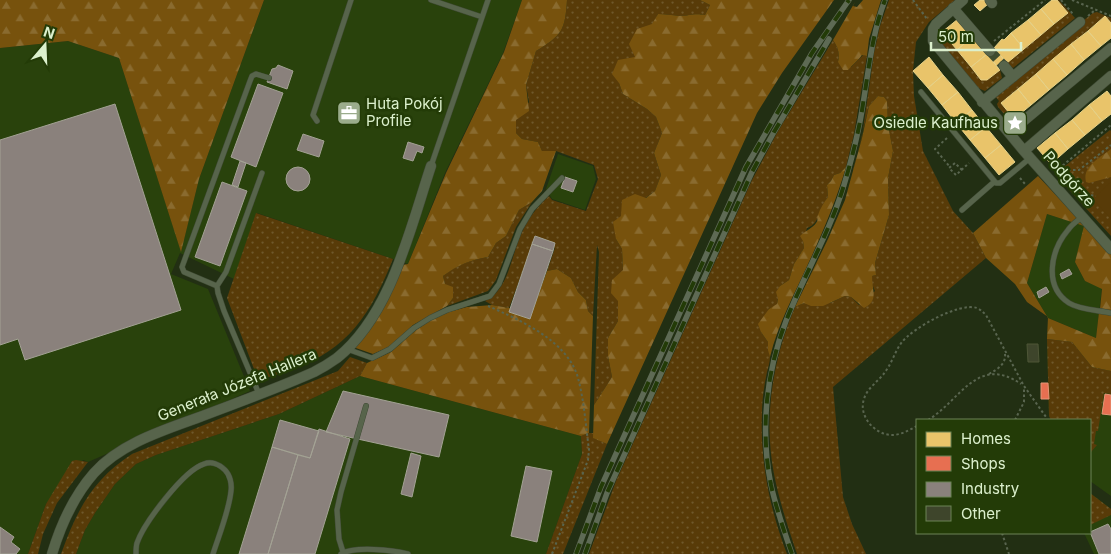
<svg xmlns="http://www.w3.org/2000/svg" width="1111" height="554" font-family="Inter,sans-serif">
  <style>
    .built { fill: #29420c }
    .grass { fill: url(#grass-dots) }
    .forest { fill: url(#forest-firs) }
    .garden { fill: #583b08 }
    .homes { fill: #e9c46a; stroke: #e5d188 }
    .shops { fill: #e76f51; stroke: #e49676 }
    .industry { fill: #8a817c; stroke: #a3a294 }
    .building { fill: #3e452b; stroke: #4e5637 }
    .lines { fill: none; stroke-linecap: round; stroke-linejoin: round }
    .street-tunnel { stroke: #3e4c2f; stroke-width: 10; stroke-dasharray: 10 5; stroke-linecap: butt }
    .lane-casing { stroke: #3f4a34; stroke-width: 6 }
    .street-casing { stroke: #3f4a34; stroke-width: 11 }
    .path { stroke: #59654f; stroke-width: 2; stroke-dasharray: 2.5 2.5; stroke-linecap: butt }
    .lane { stroke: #57644b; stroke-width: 5 }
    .street { stroke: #57644b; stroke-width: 10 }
    .rail-casing { stroke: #5e6a54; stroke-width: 5.5 }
    .rail { stroke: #233b07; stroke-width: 4; stroke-dasharray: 11; stroke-linecap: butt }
    .labels { text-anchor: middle; stroke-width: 5; stroke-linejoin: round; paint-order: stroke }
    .poi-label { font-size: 15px; fill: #dcf0cd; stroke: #233b07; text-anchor: start }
    .street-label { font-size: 15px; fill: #dcf0cd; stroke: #233b07 }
  </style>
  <defs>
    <pattern id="grass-dots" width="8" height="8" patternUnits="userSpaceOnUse" patternTransform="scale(1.25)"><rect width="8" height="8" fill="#583b08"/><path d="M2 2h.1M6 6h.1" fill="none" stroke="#6f582b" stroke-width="1.8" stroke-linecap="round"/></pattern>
    <pattern id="forest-firs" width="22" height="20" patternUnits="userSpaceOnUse" patternTransform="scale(1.25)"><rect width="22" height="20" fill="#77520d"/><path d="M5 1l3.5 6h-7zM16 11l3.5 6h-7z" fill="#8a6b2f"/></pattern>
  </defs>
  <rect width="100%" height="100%" fill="#222f13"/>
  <path class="built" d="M264 0H522L503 53 445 173 408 264 257 213 234 279 180 253 171 274 208 289 250 391 88 462 83 460 46 504 28 554H0V48L68 41 119 58 181 251 199 179Z
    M558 154 593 166 596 179 585 210 552 199 546 189Z
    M1047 214 1085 226 1075 262 1085 281 1102 288 1096 338 1048 318 1027 283Z
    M1047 339 1092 367 1111 371V496L1090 481V420H1051L1049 416Z
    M360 376 581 436 582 454 546 554H76L85 530 95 513 115 484 136 464 156 455 279 414Z
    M1090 493 1111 509V554H1094L1084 533H1090Z"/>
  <path class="grass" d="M567 0H700L710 5 705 15C693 13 690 16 679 16 672 15 665 14 658 14L635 58 619 83 623 94 647 109 656 117 662 133 654 153 661 175 655 191 621 216 616 239 622 249 623 270 618 301V321L608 338V356L612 377 594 405 599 252 597 245 593 316 588 311 586 300 578 292 571 278 557 269 547 271 555 248 534 241 509 308 492 305 485 301C510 289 511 253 523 230 530 216 537 207 549 196L552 200 586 211 598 179 594 165 556 151H542L538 142 522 139 516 133V120L529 102 526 85 536 51C562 35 565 31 567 0Z
    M889 0H955L929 22 916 42 913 71 914 96 923 151 953 211 973 233 986 258 833 387 843 497 852 524 866 554H797C785 518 772 480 770 442 767 396 777 349 795 307L804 303H830L845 296 851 297 859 305 875 291 872 284V276L876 275 875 263 889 215 888 178 893 151 888 125 887 101 884 97 878 96 869 106 853 172V170L862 137 874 53 880 26Z
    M1057 0H1059L1075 18 1013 68 1007 63 1068 13Z
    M1097 12 1111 18V23L1105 16 1001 103 1014 119 1020 114 1022 116 1012 123 998 107 997 104 999 101 995 96 1079 24 1093 13Z
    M938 32H942L981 80H987L1000 70 1002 78 985 91 978 88 941 45Z
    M833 40C838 47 840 54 838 62L851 67 863 55 867 56 854 134 846 167 840 173 834 175 831 181 827 185 828 197C820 207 820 224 807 228L803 241 804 248 794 264 789 280 780 286 777 305 769 309 761 332 768 342C768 349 770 351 770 357 770 362 768 368 767 372 764 386 762 400 762 414 760 461 770 510 787 554H589L616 481 752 180 777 133Z
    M1110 130 1111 131V236L1055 174Z
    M532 202 516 227 496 280 488 291 447 306 453 298 445 284 443 276C457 265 470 260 488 257L496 243 506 236 519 210Z
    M256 213 393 259C371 313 349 350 290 370 280 373 268 380 257 377L227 298Z
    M1047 339 1072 342 1092 367 1111 371V394L1104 393 1098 431H1096L1094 444 1097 445 1091 452 1090 458V420H1051L1049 416Z
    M350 357 367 363 360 376 279 414 156 455 136 464 115 484 95 513 85 530 76 554H61C77 510 92 480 132 454L338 371Z
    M589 433H594V438L607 444 563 554H546L582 454 581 436Z
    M76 460 88 462 57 503 43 534 38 554H28L46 504 72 461Z
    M1090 493 1111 509V515L1090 525Z"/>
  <path class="forest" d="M0 0H264L199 179 181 252 119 58 68 41 0 48Z
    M522 0H567C565 31 562 35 536 51L526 85 529 111 516 120V133L522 139 538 142 542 151H556L542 191 532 202 519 210 506 236 496 243 488 257C470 260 458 265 443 276L445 284 453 287V298L447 306 413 325 389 347 373 354 353 347 402 265 408 264 446 173 504 52Z
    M700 0H834L782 73 757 113 607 444 593 438 594 405 612 377 608 356V338L618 321V301L611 293 612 280 623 270 622 249 616 239 613 222 621 216 622 200 635 194 646 198 655 191 661 175 654 153 662 133 656 117 647 109 623 94 619 83 612 74 618 60 635 57 629 44 637 29 652 24 658 14C665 14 672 15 679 16 690 16 693 13 705 15L710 5Z
    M863 0H881L869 39 867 56 862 55C858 61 853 64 848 70H843L838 62C840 54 838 47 833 40L855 2 853 6 857 7Z
    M878 96 884 97 887 101 888 125 893 151 888 178 889 215 875 263 876 275 872 276C872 290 879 301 864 308L851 297 845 296 823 306H811L804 303 795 307 828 239 845 200 862 138 869 106Z
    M1111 149V177L1089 183 1086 182C1082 166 1100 158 1111 149Z
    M846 167C836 201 823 232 808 264 794 295 778 324 770 357L768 350V342L761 332 758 324 769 309 777 304 778 299 776 292 780 286 789 280 794 264 804 248 803 241 800 236C805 231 814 227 816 223 819 219 816 219 818 215 820 209 824 202 828 197L827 185 831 181 834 175 840 173Z
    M1038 176 1111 254V311L1100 309 1102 289 1085 281 1075 262 1084 226 1047 214 1027 283 1048 318 1096 338 1099 312 1111 315V371L1092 367 1072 342 1047 339 1048 317 1027 302 1015 284 986 258 973 233Z
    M557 269 571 278 578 292 586 300 588 311 593 316 589 433 581 436 360 376 367 363 391 352 416 330 431 320 449 312 467 307 492 305 509 308 531 315 547 271Z"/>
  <path class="garden" d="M1111 182V219L1093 199Z"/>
  <path class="homes" d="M980 0H985L988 4 980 11 974 5Z
    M1052 0H1057L1068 13 1054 24 1041 9Z
    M1041 9 1054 24 1041 35 1028 20Z
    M1105 16 1111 23V38L1101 46 1088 31Z
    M958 19 972 37 957 50 942 32Z
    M1028 20 1041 35 1024 49 1011 33Z
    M1088 31 1101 46 1084 60 1071 44Z
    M1011 33 1024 49 1007 63 994 48 1002 39 1004 40Z
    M972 37 987 54 971 67 957 50Z
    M1071 44 1084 60 1067 75 1053 59Z
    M994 48 1007 63 1000 70 987 54Z
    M987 54 1000 70 987 80H981L971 67Z
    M929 57 943 75 928 88 913 71Z
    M1053 59 1067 75 1049 90 1036 74Z
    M1036 74 1049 90 1031 105 1018 89Z
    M943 75 958 92 942 105 928 88Z
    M1018 89 1031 105 1014 119 1001 103Z
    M1107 91 1111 96V114L1102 121 1089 105Z
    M958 92 972 110 956 123 942 105Z
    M1089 105 1102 121 1085 135 1072 120Z
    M972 110 986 127 970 140 956 123Z
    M1072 120 1085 135 1068 149 1055 133Z
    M986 127 1001 145 985 158 970 140Z
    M1055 133 1068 149 1051 164 1037 148Z
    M1001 145 1015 162 999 175 985 158Z"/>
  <path class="shops" d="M1041 383H1048L1049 399H1041Z
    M1105 394 1111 395V415L1102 414Z"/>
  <path class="industry" d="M278 65 293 71 287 89 267 82 272 69 276 68Z
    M258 84 283 93 256 167 231 157Z
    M115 104 181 310 25 360 18 339 0 345V140Z
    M303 134 324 141 319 157 297 150Z
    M408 142 424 147 422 153 417 151 413 161 403 158Z
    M240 161 246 163 238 187 232 185Z
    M286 179a12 12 0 1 1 24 0a12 12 0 1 1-24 0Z
    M565 177 577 181 573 192 561 188Z
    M222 182 247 191 220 266 195 257Z
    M535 236 555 243 553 251 532 244Z
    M532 244 553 251 530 319 509 312Z
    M1069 269 1072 274 1062 279 1060 274Z
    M1046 287 1049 292 1039 298 1037 292Z
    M343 391 449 415 439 457 326 432Z
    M280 420 319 431 310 458 272 447Z
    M319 429 350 439 315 554H268L298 455 310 458Z
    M272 447 298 455 268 554H239Z
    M411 453 421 456 412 497 401 494Z
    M526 466 552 471 537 542 511 536Z
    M1108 524 1111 529V554H1099L1090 532Z
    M0 527 14 537 11 542 20 549 16 554H0Z"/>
  <path class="building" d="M1027 344H1038L1039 362H1028Z"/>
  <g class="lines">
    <path class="street-tunnel" d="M990 51 1004 66"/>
    <defs>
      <path id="lane" d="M431 0 482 17
        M921 92 996 183H1000L1030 158
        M317 121 313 115 351 0
        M431 166 488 0
        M962 210 994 182
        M1082 217C1077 221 1072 224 1068 230 1051 250 1043 286 1069 303 1080 310 1098 310 1111 313
        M217 286 226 272 262 173
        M347 349 372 358 390 349 414 328 430 318 447 310 490 296 499 284 520 229 532 209 562 178
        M259 394 224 311 218 293 217 286 184 272 182 267 250 81 252 76 256 74 269 78
        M343 552 339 539 337 510 341 492 366 406
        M136 554C136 550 136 546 137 543 144 523 184 470 204 464 211 461 219 464 225 470 230 475 232 484 231 491 229 511 219 535 213 554
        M341 554C355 546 392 550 408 554"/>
      <path id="street" d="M963 0 936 24 933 29V41L1024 151 1111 249
        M990 0 992 3
        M953 8 990 51
        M1004 66 1013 77
        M982 102 1080 22
        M1009 133 1111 48
        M1024 151 1111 76
        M52 554C61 524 73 497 94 473 120 444 161 431 197 418 236 403 276 389 314 372 322 368 330 363 337 358 391 315 410 229 431 166"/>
    </defs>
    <use href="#lane" class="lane-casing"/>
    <use href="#street" class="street-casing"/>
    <path class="path" d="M913 0 927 19
      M1061 0 1073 14
      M1072 0 1111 16
      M1088 16 1095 10
      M994 41 1045 0
      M947 138 935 149 950 167
      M962 170 955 163 949 168 956 175 969 163
      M1058 170H1079L1111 145
      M1055 172 1111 125
      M1020 178 1025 184
      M1076 193 1096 196
      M488 306C520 320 568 341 578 378 584 400 586 427 589 450L588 460 552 554
      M989 374C998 369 1006 364 1005 354
      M928 420C960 401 977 354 1021 384
      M1015 420 1024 402V388
      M917 426C909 430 901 435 892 435 875 435 858 416 864 399 867 388 879 381 885 372 892 363 895 351 902 342 913 328 959 302 977 308 981 310 983 312 986 315L1024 386 1046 417
      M1002 533 1009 554"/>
    <use href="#lane" class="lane"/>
    <use href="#street" class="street"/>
    <defs>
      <path id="rail" d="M576 554 601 487 746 167 812 53 849 0
        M585 554 607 493 752 172 774 132 829 39
        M792 554C784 531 776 508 771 485 760 430 766 373 786 321 804 275 830 232 844 185 852 158 859 131 863 104 869 68 872 34 885 0"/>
    </defs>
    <use href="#rail" class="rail-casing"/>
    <use href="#rail" class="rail"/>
  </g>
  <defs>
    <symbol id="office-square" viewBox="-11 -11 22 22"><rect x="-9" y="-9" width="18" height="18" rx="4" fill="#9bac8c" stroke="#233b07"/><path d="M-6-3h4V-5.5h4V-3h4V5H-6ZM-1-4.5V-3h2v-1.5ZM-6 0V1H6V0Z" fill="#fff"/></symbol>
    <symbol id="sight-square" viewBox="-11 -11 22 22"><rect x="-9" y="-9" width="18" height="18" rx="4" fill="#9bac8c" stroke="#233b07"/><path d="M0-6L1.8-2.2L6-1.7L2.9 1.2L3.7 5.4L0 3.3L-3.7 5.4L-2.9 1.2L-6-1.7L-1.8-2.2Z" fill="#fff"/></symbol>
  </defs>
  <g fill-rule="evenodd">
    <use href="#office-square" x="335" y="99" width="28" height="28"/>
    <use href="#sight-square" x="1001" y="109" width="28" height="28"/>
  </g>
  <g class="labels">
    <g class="poi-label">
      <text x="366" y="109">Huta Pokój<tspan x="366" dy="17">Profile</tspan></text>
      <text x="998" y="128" text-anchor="end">Osiedle Kaufhaus</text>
    </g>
    <g class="street-label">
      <text transform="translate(1069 179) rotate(48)" y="5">Podgórze</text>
      <text transform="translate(237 385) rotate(-22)" y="5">Generała Józefa Hallera</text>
    </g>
  </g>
  <rect x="916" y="419" width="175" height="115" fill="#233b07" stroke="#6d8356"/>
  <rect x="926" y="432" width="25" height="15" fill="#e9c46a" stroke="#6d8356"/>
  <text x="961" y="444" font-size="15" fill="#dcf0cd">Homes</text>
  <rect x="926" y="456" width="25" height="15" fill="#e76f51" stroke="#6d8356"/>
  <text x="961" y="469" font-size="15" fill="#dcf0cd">Shops</text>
  <rect x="926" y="482" width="25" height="15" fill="#8a817c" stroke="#6d8356"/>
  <text x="961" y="494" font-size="15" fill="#dcf0cd">Industry</text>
  <rect x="926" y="506" width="25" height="15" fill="#3e452b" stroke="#6d8356"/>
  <text x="961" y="519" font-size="15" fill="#dcf0cd">Other</text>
  <g transform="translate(45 45) rotate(19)" stroke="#233b07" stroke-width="4" paint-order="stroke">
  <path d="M0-4L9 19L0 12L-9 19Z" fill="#dcf0cd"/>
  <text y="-8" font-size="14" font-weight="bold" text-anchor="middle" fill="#dcf0cd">N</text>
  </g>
  <path d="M931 42v8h90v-8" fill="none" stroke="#dcf0cd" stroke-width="2.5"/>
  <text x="938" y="42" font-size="15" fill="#dcf0cd" stroke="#233b07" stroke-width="4" paint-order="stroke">50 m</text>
</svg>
